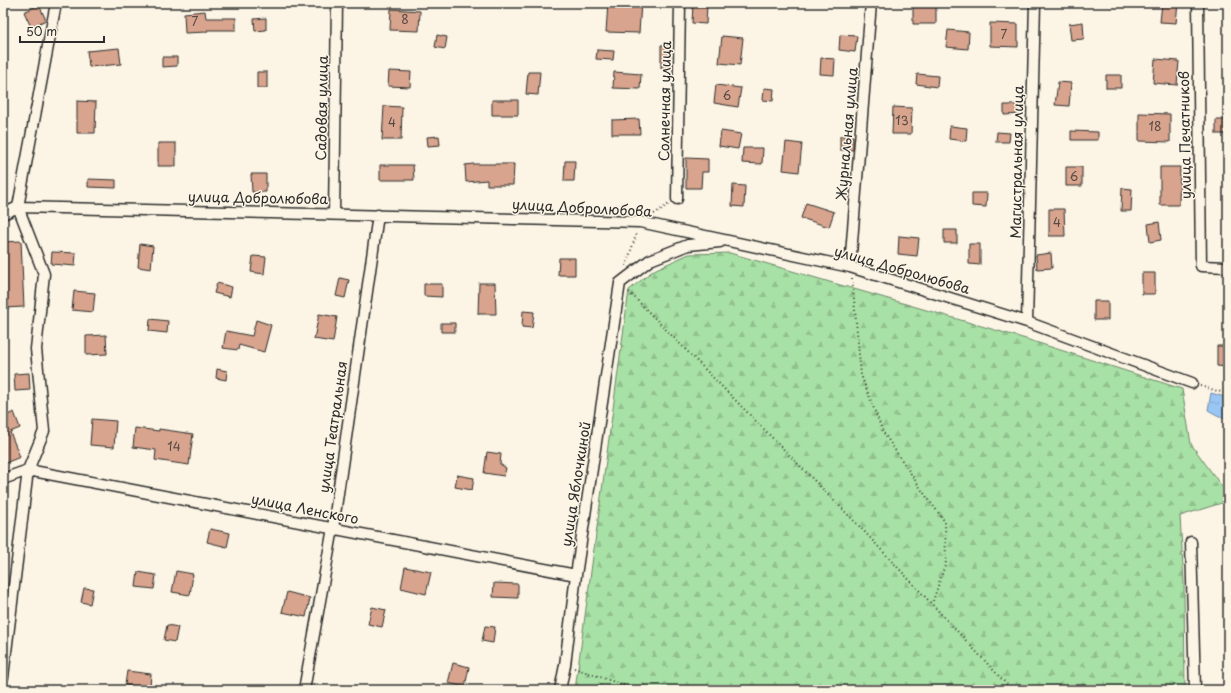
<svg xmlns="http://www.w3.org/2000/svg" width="1231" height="693" font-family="'Playpen Sans',sans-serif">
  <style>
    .forest { fill: url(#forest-firs); stroke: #6a8668 }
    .water { fill: url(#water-ripples); stroke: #6e88a4 }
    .building { fill: #d8a48d; stroke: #2b2b2b }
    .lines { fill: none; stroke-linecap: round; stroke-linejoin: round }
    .street-casing { stroke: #2b2b2b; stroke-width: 13 }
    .path { stroke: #2b2b2b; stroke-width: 2; stroke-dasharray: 1 3; stroke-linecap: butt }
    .street { stroke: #fcf5e5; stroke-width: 10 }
    .labels { text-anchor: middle; stroke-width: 3; stroke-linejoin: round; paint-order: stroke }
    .number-label { font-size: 12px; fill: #564944 }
    .street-label { font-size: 14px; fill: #2b2b2b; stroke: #fcf5e5 }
  </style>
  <defs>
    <pattern id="forest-firs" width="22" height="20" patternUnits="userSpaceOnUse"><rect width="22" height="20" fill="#a8e1a5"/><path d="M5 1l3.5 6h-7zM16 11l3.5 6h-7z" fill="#91c18e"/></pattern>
    <pattern id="water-ripples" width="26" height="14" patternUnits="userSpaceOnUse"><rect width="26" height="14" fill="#9ac6f4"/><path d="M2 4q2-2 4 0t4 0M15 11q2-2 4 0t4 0" fill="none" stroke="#85aad1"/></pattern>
  </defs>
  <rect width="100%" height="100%" fill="#fcf5e5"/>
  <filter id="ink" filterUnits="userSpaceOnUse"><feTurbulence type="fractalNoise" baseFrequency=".025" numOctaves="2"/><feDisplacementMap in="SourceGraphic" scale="8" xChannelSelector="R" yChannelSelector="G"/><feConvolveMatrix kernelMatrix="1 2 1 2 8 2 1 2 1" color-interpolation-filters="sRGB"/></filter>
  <g filter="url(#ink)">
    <path class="forest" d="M730 253 1026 339 1182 389 1191 444 1228 495V501L1180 516 1184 583 1185 690H575L629 290 654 270 689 254Z"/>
    <path class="water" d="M1211 393 1228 398V421L1208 410Z"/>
    <path class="building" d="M608 3H641L639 33 606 32Z
      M913 3H936V24H913Z
      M1162 3H1178L1176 23 1160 22Z
      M693 4 707 5 706 24 692 23Z
      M39 5 46 20 31 27 24 12Z
      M391 9 420 11 419 31 390 30Z
      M205 11 206 18H236V30H207V32L185 33 184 13Z
      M266 18V30L255 31 254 19Z
      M1083 22 1084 39 1071 40 1069 24Z
      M990 23 1018 24V47L990 46Z
      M948 30 969 32 968 49 946 47Z
      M437 35 447 37 445 49 435 47Z
      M840 35 857 36 855 52 839 50Z
      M722 36 743 38 740 65 719 63Z
      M661 45H670V68H661Z
      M119 48 121 64 89 67 87 51Z
      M597 50 614 51 613 60 596 59Z
      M162 57H177V66L162 67Z
      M821 58 835 59 834 75 820 74Z
      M1155 59 1179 61 1177 85 1153 83Z
      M389 71 411 72 410 87 388 86Z
      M257 72H267V88H257Z
      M528 72H540L538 95 526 94Z
      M614 72 641 74 640 89 613 88Z
      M917 74 938 76 937 87 916 84Z
      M1106 75H1121V88H1106Z
      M1058 82 1071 83 1069 106 1055 105Z
      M716 85 741 88 738 107 714 103Z
      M764 88 774 89 773 101 763 100Z
      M492 100H518V115H492Z
      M77 101 96 102 95 133H77Z
      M1004 105H1023V114L1004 115Z
      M384 106 402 107 401 140H382Z
      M893 107 912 108 911 134H892Z
      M1139 113 1170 114V142L1139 141Z
      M639 119 640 134H612V120Z
      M1216 120H1228V134H1216Z
      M950 126 967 128 966 141 949 139Z
      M721 131 741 134 738 149 719 146Z
      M1071 131 1098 132V140H1071Z
      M997 132 1010 133 1009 142H996Z
      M439 136 440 145 428 146 427 137Z
      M840 136H853V150H840Z
      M786 142 802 144 799 172 783 170Z
      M158 143H176V166H158Z
      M743 148H763L762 164 742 163Z
      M686 158 708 159V172H702L701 188H686Z
      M565 161H575L574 181H564Z
      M473 164H514L513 185H487V180L466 182 465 165Z
      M380 165H413L414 180H380Z
      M1066 167H1082V186H1066Z
      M1160 167H1180L1179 205H1160Z
      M251 174H266V192H252Z
      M88 179 116 180V188L88 187Z
      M733 185 745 186 744 207 732 206Z
      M1122 188 1132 189 1131 211H1121Z
      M972 193H987L986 207 972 206Z
      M806 203 834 212 829 227 801 218Z
      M1049 209H1064L1065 236H1049Z
      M1159 222 1161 240 1150 242 1148 224Z
      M944 230H957V243H944Z
      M899 236 919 238 917 256 898 254Z
      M21 241 24 307 4 308 3 242Z
      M140 244 153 246 151 269 138 267Z
      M969 244H980V265L969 264Z
      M52 252 76 253 75 266 51 264Z
      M1051 253 1052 268 1037 269 1036 255Z
      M253 256 266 257 264 274 251 272Z
      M559 258H575V275H558Z
      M1142 273H1155V294H1142Z
      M340 278 349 280 345 298 336 296Z
      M217 283 232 287 230 297 214 293Z
      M479 283H495L496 314H478Z
      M424 284H442V297L424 296Z
      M74 291 95 293 93 312 72 310Z
      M1094 301H1108V320H1094Z
      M523 311 534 312 532 328 522 327Z
      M319 314 337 317 333 342 314 339Z
      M150 319 168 321 167 333 149 331Z
      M256 320 271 325 264 352 239 345 238 350 223 348 226 331 252 336Z
      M441 323H455V332H441Z
      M106 335 107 354 86 355V336Z
      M1217 346H1228V367L1217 366Z
      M217 369 227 371 226 380 216 378Z
      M29 373 30 390 15 391 14 374Z
      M14 412 20 428 10 432 20 457 3 464V417Z
      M92 419 116 421 114 447 90 445Z
      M135 428 159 431V429L193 434 189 465 155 460 156 450 133 447Z
      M487 452 501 454 500 464 506 468 504 476 484 473Z
      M457 475 474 478 472 490 455 487Z
      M210 529 230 533 227 547 207 542Z
      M405 567 431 572 426 594 401 588Z
      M176 571 193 574 190 595 172 592Z
      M138 572 156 575 154 589 136 587Z
      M494 583 518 584V598L493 597Z
      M84 588 93 589 90 604 81 602Z
      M287 592 310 598 306 617 282 612Z
      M372 607 386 610 382 627 368 624Z
      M167 625 178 627 175 642 164 640Z
      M485 626 495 627 493 643 482 641Z
      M453 663 469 667 465 687 448 683Z
      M127 671 151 674 150 688 125 685Z"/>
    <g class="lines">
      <defs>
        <path id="street" d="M1198 3 1201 266 1228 267
          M677 199 680 3
          M3 214 18 207 640 222 850 267 1027 322 1192 383
          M334 214 337 3
          M850 267 871 3
          M1027 322 1035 3
          M3 479 28 470 576 575
          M1191 542 1195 690
          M3 677 28 470 44 431 36 349 44 274 18 207 56 3
          M304 690 333 528 378 215
          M560 690 565 665 576 575 620 283 650 260 688 245 720 242"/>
      </defs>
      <use href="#street" class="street-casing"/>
      <path class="path" d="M654 214 669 204
        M626 266 637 232
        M852 278 861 375 883 432 921 489 945 522 946 562 932 604
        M629 292 860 527 1012 690
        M1200 386 1228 394
        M574 668 638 690"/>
      <use href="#street" class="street"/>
    </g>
  </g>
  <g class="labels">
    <g class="number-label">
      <text x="405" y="24">8</text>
      <text x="195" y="26">7</text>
      <text x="1004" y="39">7</text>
      <text x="727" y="100">6</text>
      <text x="902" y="125">13</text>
      <text x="392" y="127">4</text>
      <text x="1155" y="131">18</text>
      <text x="1074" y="181">6</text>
      <text x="1057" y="227">4</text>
      <text x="174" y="451">14</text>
    </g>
    <g class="street-label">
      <text transform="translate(665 101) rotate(-89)" y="5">Солнечная улица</text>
      <text transform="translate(322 108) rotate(-89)" y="5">Садовая улица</text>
      <text transform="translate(847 134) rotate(-85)" y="5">Журнальная улица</text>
      <text transform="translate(1185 135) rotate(-91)" y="5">улица Печатников</text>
      <text transform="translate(1017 162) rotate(-89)" y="5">Магистральная улица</text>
      <text transform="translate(258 198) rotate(1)" y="5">улица Добролюбова</text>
      <text transform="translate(582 208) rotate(3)" y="5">улица Добролюбова</text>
      <text transform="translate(902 270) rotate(16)" y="5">улица Добролюбова</text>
      <text transform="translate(333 427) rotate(-82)" y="5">улица Театральная</text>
      <text transform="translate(576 484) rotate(-81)" y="5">улица Яблочкиной</text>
      <text transform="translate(305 509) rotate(11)" y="5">улица Ленского</text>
    </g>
  </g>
  <rect width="1231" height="693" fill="none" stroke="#fcf5e5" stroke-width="16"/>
  <rect x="8" y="8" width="1215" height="677" fill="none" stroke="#2b2b2b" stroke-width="1.5" filter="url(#ink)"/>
  <path d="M20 36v6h84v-6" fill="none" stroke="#2b2b2b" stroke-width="2"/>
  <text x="26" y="36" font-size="12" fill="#2b2b2b" stroke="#fcf5e5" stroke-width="3" paint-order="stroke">50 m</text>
</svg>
